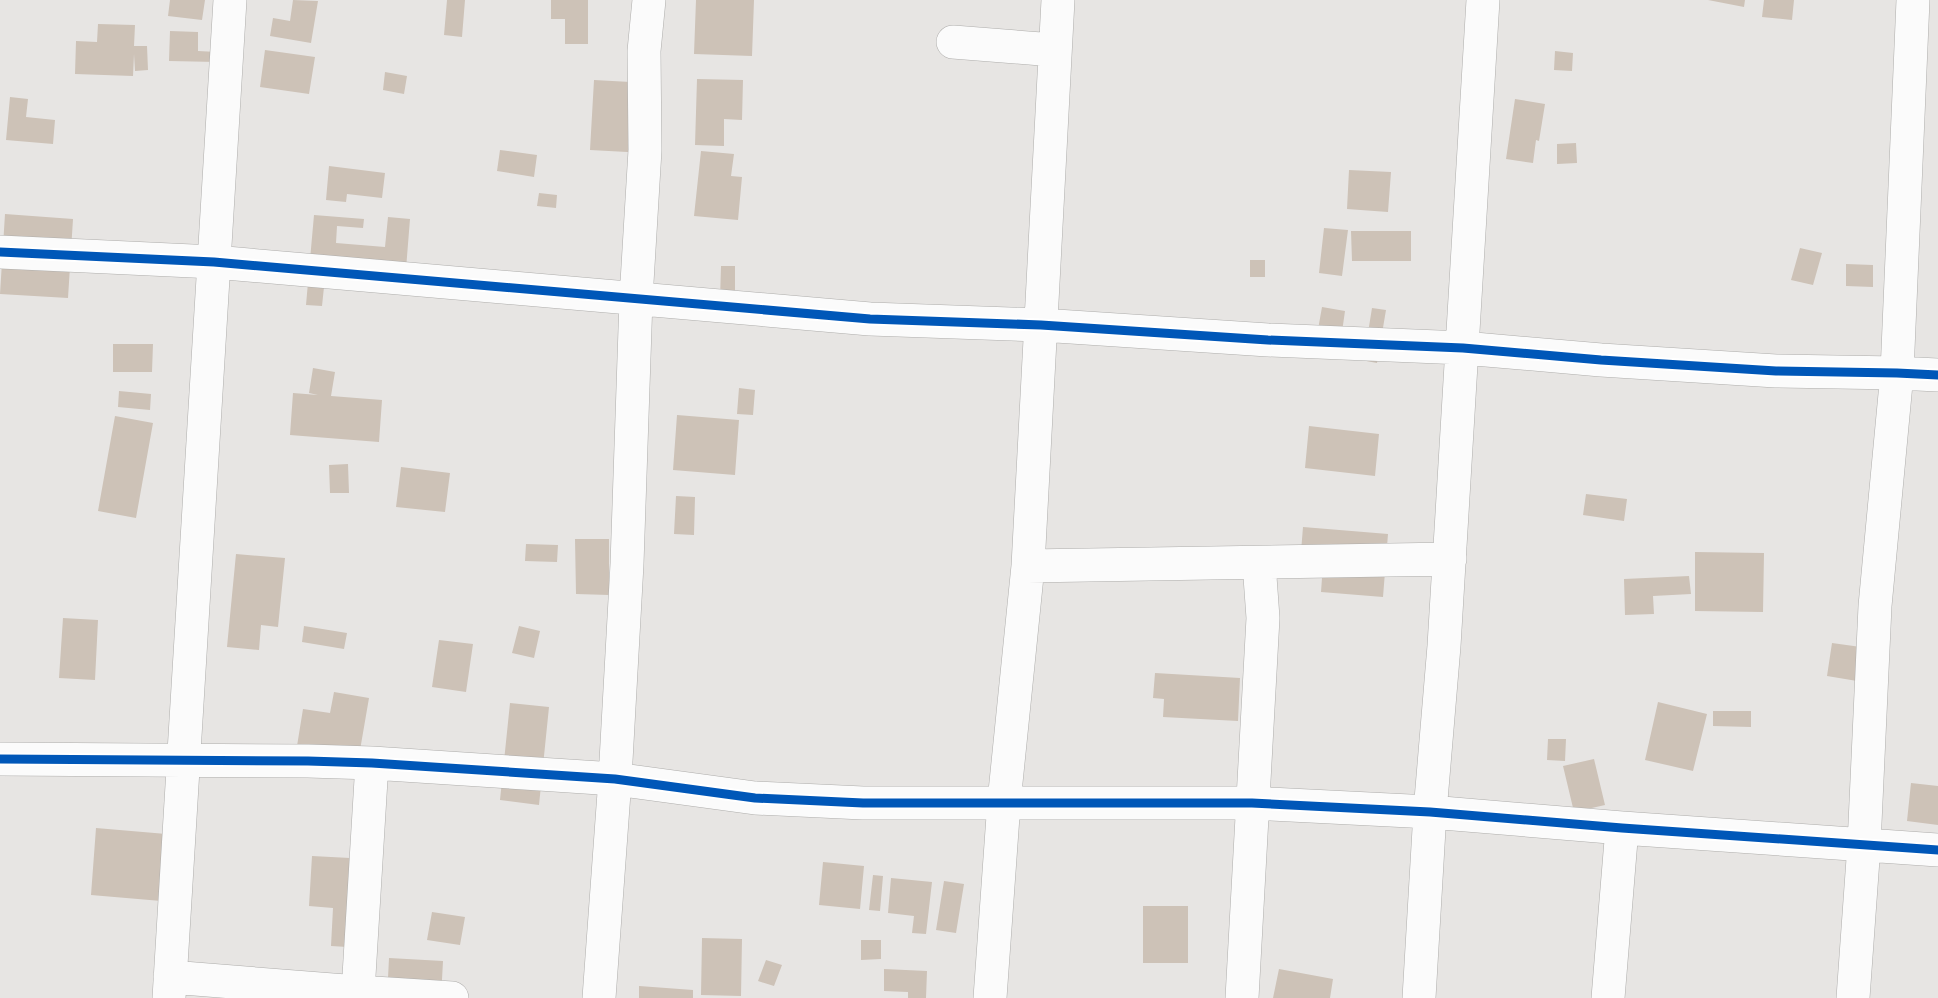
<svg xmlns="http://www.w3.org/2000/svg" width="1938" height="998" font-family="Spectral,serif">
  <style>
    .building { fill: #cdc2b7 }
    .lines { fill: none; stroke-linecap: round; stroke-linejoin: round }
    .minor-casing { stroke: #aeadab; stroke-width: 34 }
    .minor { stroke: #fbfbfb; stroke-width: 33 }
    .cycleway-casing { stroke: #fff; stroke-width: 13 }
    .cycleway { stroke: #0057b8; stroke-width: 9 }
  </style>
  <rect width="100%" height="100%" fill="#e7e5e3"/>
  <path class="building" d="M170 0H205L202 20 168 16Z
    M293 0 318 1 311 43 270 36 273 18 290 21Z
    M447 0H465L462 37 444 35Z
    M551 0H588V44H565V19H551Z
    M696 0H754L752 56 694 54Z
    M1708 0H1745L1744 7Z
    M1764 0H1794L1792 20 1762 17Z
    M98 24 135 25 134 46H147L148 70 135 71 134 54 133 76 75 74 76 41 97 42Z
    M170 31 198 32V51L217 52V62L169 61Z
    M265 50 315 57 309 94 260 87Z
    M1555 51 1573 53 1572 71 1554 70Z
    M385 72 407 76 404 94 383 90Z
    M697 79 743 80 742 120 724 119V146L695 145Z
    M594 80 649 83 646 153 590 150Z
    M10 97 28 99 26 117 55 120 53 144 6 140Z
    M1515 99 1545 104 1539 141 1536 140 1533 163 1506 159Z
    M1576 143 1577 163 1557 164V144Z
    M500 150 537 155 534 177 497 171Z
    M701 151 734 154 731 176 742 177 738 220 694 216Z
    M329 166 385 173 382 198 347 194 346 202 326 200Z
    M1349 170 1391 172 1388 212 1347 209Z
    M539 193 557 195 556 208 537 206Z
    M5 214 73 219 68 298 0 294Z
    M314 215 364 219 363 228 337 226 336 243 385 247 388 217 410 219 404 294 324 287 322 306 306 305Z
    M1324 228 1348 230 1342 276 1319 273Z
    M1351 231H1411V261H1352Z
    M1800 248 1822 253 1813 285 1791 280Z
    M1250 260H1265V277H1250Z
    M1846 264 1873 265V287L1846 286Z
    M721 266H735V300H720Z
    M1322 307 1345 311 1341 339 1317 335Z
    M1372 308 1386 310 1377 363 1345 357 1366 345Z
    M113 344H153L152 372H113Z
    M313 368 335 372 331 396 382 400 379 442 290 435 293 393 318 395 309 393Z
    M739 388 755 390 753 415 737 414Z
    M119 391 151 394 150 410 118 407Z
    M677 415 739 420 735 475 673 470Z
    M115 416 153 423 136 518 98 511Z
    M1309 426 1379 434 1375 476 1305 468Z
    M348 464 349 493H330L329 465Z
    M401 467 450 473 445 512 396 507Z
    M1586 494 1627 499 1624 521 1583 515Z
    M676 496 695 497 694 535 674 534Z
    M1303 527 1388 534 1383 597 1321 592 1322 578 1299 577Z
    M575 539H609V595L576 594Z
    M526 544 558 545 557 562 525 561Z
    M1695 552 1764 553 1763 612 1695 611Z
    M236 554 285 558 278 627 261 625 259 650 227 647Z
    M1689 576 1691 594 1653 596 1654 614 1625 615 1624 579Z
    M63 618 98 620 95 680 59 678Z
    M304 626 347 633 344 649 302 642Z
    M519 626 540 631 534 658 512 653Z
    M439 640 473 644 466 692 432 687Z
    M1832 643 1868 648 1863 682 1827 676Z
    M1155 673 1240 678 1238 721 1163 717 1164 699 1153 698Z
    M334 692 369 698 359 756 297 746 303 709 330 713Z
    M1658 702 1707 714 1693 771 1645 760Z
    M510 703 549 707 539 805 500 800Z
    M1713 711H1751V727L1713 726Z
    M1548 739H1566L1565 761 1547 760Z
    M1594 759 1605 805 1574 812 1563 766Z
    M1911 783 1938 786V825L1907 821Z
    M96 828 178 835 173 902 91 895Z
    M312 856 369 859 364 948 331 946 333 908 309 906Z
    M823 862 864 866 860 909 819 905Z
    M873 875 883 876 880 911 869 910Z
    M891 878 932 882 926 934 912 933 914 916 888 913Z
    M944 881 964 884 956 933 936 930Z
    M1143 906H1188V963H1143Z
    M432 912 465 917 460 945 427 940Z
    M702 938 742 939 741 996 701 995Z
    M861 940H881V959L861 960Z
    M389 958 443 961 441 998H387Z
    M766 960 782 965 774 986 758 981Z
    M884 969 927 971 926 998H908V992L884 991Z
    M1279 969 1333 979 1330 998H1273Z
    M639 986 693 990V998H639Z"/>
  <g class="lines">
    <defs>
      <path id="minor" d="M953 42 1054 50
        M0 252 214 262 870 319 1041 325 1268 340 1463 348 1601 360 1776 371 1897 373 1938 375
        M1028 566 1450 559
        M0 759 308 761 372 763 615 779 755 798 863 803H1252L1430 812 1622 828 1938 850
        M170 977 358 992 452 998
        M358 992 372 763
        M169 998 230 0
        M599 998 615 779 627 564 636 299 645 150 644 51 649 0
        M990 998 1004 802 1028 566 1058 0
        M1242 998 1263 618 1259 563
        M1419 998 1430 812 1444 646 1483 0
        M1608 998 1622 828
        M1853 998 1864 845 1875 606 1897 373 1913 0"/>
    </defs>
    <use href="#minor" class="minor-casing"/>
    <use href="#minor" class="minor"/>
    <defs>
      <path id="cycleway" d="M0 252 214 262 870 319 1041 325 1268 340 1463 348 1601 360 1776 371 1897 373 1938 375
        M0 759 308 761 372 763 615 779 755 798 863 803H1252L1430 812 1622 828 1938 850"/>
    </defs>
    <use href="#cycleway" class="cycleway-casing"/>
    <use href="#cycleway" class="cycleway"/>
  </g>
</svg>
